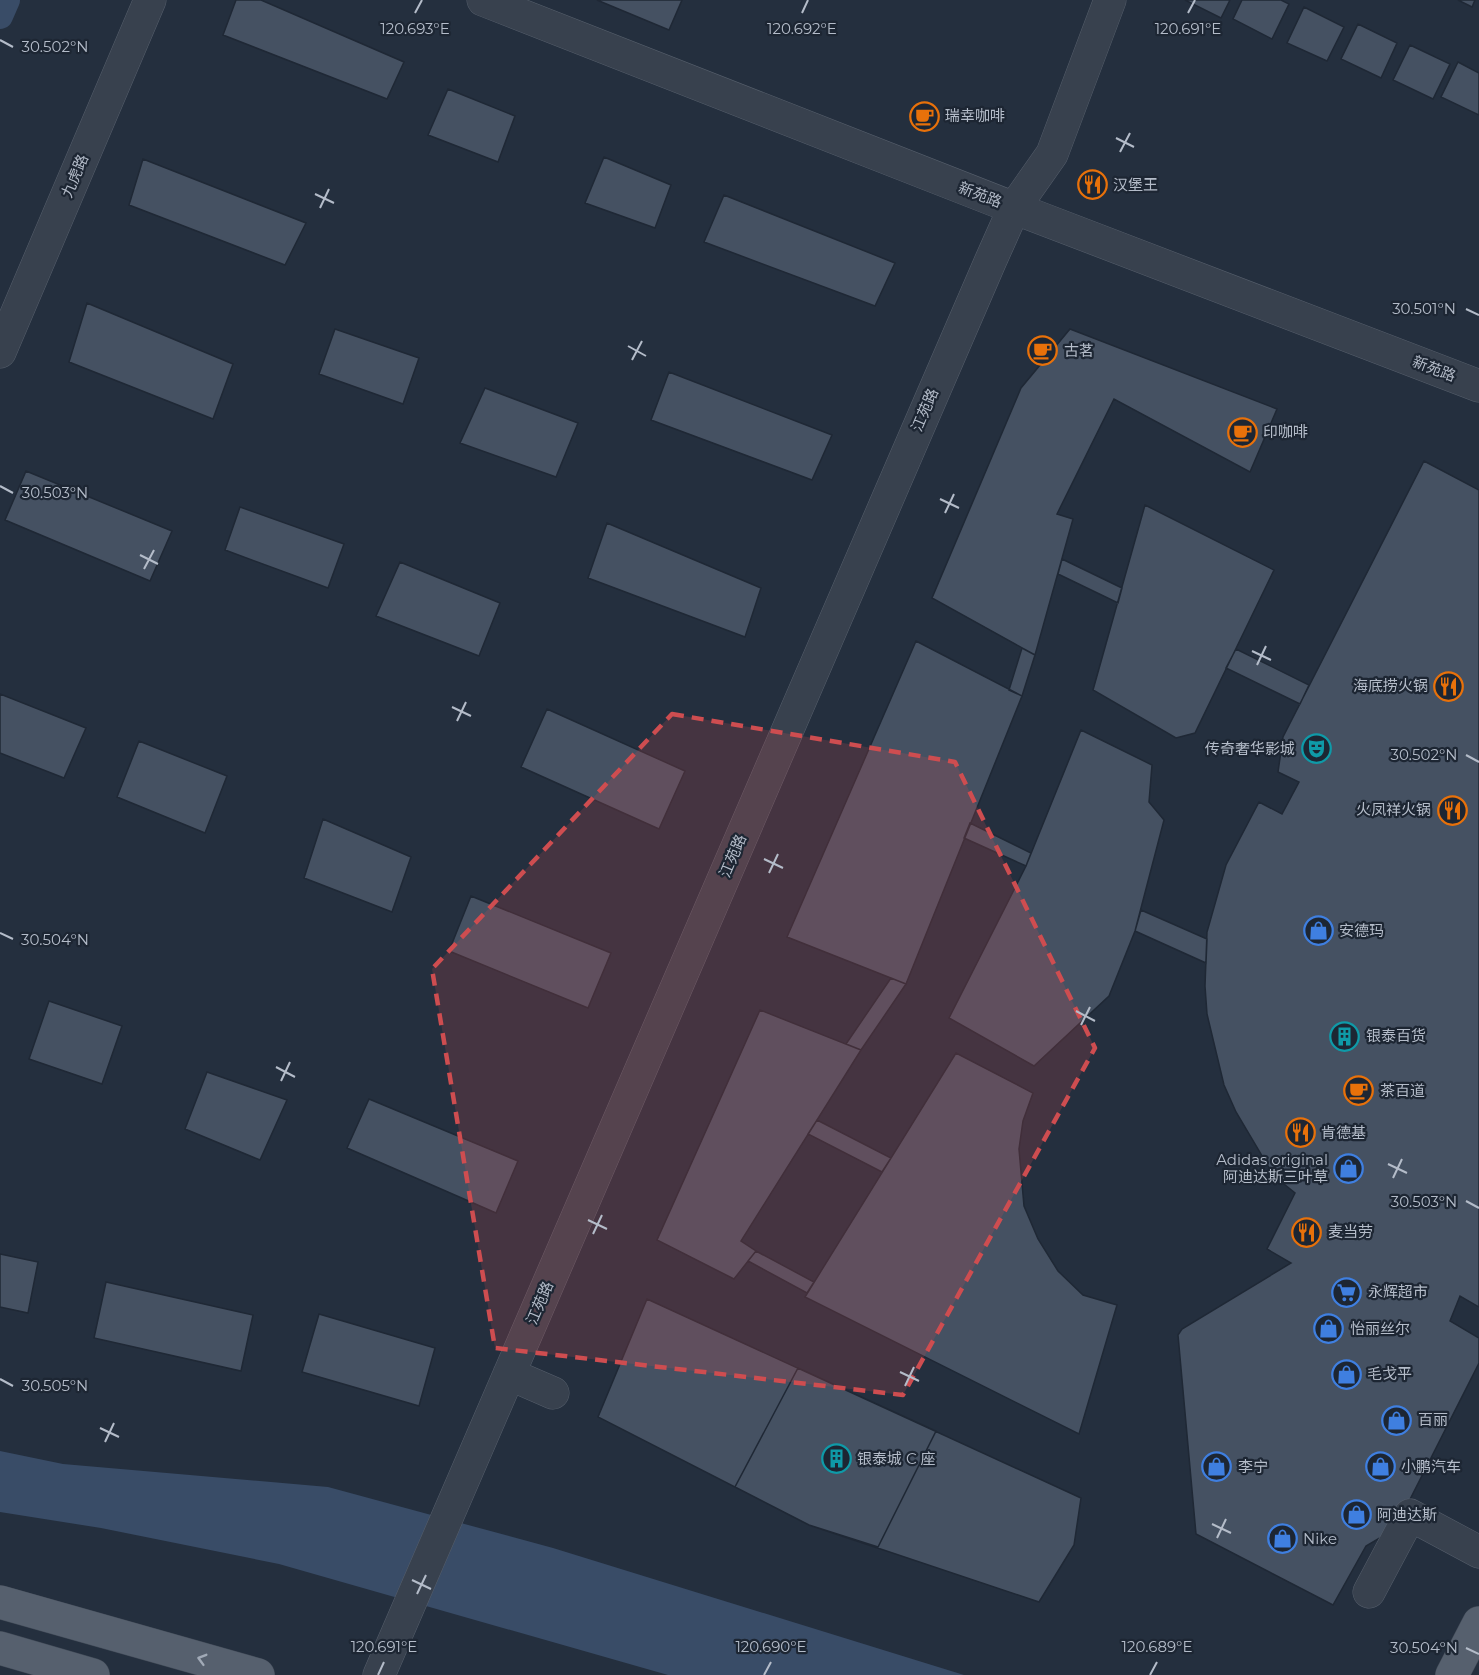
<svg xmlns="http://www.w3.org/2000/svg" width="1479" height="1675" font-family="Montserrat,'Noto Sans SC',sans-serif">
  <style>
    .water { fill: #394c67 }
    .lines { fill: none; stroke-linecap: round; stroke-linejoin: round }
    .canal { stroke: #394c67; stroke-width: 26 }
    .building { fill: #455162; stroke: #1f2835; stroke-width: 1.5 }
    .minor-casing { stroke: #565f6c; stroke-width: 33 }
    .major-casing { stroke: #414a57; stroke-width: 34 }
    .minor { stroke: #38414e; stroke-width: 32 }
    .major { stroke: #56606e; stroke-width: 33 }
    .oneway { stroke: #a1aab7 }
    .marked { fill: #ce4d50; fill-opacity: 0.2; stroke: #ce4d50; stroke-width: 4.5; stroke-dasharray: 12 8; stroke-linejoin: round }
    .ticks { fill: none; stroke: #b4bcc9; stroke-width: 2 }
    .labels { text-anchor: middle; stroke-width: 4.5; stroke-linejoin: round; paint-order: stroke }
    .poi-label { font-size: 15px; fill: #b4bcc9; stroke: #1d2633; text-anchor: start }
    .street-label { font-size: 15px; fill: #b4bcc9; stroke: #1d2633 }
    .ticks-label { font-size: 15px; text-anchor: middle; fill: #b4bcc9; stroke: #1d2633; stroke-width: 4.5; stroke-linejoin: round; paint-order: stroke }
  </style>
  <rect width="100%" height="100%" fill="#242f3e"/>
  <path class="water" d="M0 1451 63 1464 328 1487 553 1548 964 1675H668L279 1564 101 1528 0 1512Z"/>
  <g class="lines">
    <path class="canal" d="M0 16 7 0"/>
  </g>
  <path class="building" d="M236 0H261L404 62 387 99 223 35Z
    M597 0H682L669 30Z
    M1185 0H1230L1221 18Z
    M1242 0H1281L1289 4 1272 39 1233 19Z
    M1458 0H1475L1472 7Z
    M1304 7 1344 27 1327 61 1287 43Z
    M1358 24 1397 43 1381 78 1341 59Z
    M1410 45 1450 64 1433 99 1393 80Z
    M1458 62 1479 73V115L1441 97Z
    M448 89 515 116 498 162 428 135Z
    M604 157 671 185 655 228 585 203Z
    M143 159 306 223 285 265 129 205Z
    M724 195 895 263 875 306 704 242Z
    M87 303 233 364 213 419 69 362Z
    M335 329 419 358 403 404 319 374Z
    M1070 329 1277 409 1250 472 1114 399 1057 514 1073 519 1035 655 932 598 1021 388Z
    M669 372 832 435 812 480 651 420Z
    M485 388 578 423 556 477 460 443Z
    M1424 461 1479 490V1307L1460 1296 1450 1321 1479 1338V1363L1395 1529 1366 1546 1333 1605 1196 1534 1178 1335 1182 1329 1291 1263 1267 1249 1295 1193 1274 1176 1236 1112 1224 1085 1207 1014 1205 986 1207 932 1226 865 1259 802 1282 814 1299 782 1278 772 1283 737Z
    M26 471 172 531 150 581 5 520Z
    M1145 505 1274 570 1195 733 1176 738 1093 690Z
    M240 507 344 544 328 588 225 550Z
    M607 523 761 588 745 637 588 578Z
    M1062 559 1122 588 1118 603 1058 574Z
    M400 562 500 603 479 656 376 616Z
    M916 641 1022 696 906 984 787 937Z
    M1022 648 1035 655 1022 696 1009 690Z
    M1236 649 1309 685 1300 704 1226 668Z
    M0 694 86 728 64 778 0 753Z
    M547 709 685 771 659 829 521 767Z
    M1081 730 1152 765 1149 802 1164 820 1135 931 1109 996 1034 1066 949 1018 1026 866Z
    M139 741 227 776 205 833 117 797Z
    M323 819 411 857 392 912 304 878Z
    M970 823 1031 853 1026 866 964 838Z
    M471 896 611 953 588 1008 449 951Z
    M1141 910 1207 939 1206 963 1135 931Z
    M891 978 906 984 861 1050 846 1044Z
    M49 1001 122 1026 102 1084 29 1059Z
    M760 1010 861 1050 741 1241 756 1251 734 1279 657 1240Z
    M956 1053 1033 1093 1023 1121 1019 1149 1024 1206 1038 1239 1058 1271 1083 1295 1117 1305 1079 1434 805 1297Z
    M207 1072 287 1100 260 1160 185 1129Z
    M369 1099 518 1161 496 1213 347 1148Z
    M817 1120 891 1158 882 1172 808 1134Z
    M756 1251 814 1282 807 1293 748 1261Z
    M0 1254 38 1262 28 1313 0 1307Z
    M106 1282 253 1315 241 1371 94 1338Z
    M647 1299 1081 1498 1074 1545 1039 1602 809 1525 598 1417Z
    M319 1314 435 1348 419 1406 302 1372Z
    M798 1368 936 1431 878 1547 809 1525 735 1487Z"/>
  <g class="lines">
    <defs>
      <path id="minor" d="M483 0 1014 208 1479 386
        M0 352 150 0
        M509 1374 553 1393
        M1369 1592 1410 1515 1479 1552
        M379 1675 990 262 1014 208 1052 154 1110 0"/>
      <path id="major" d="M0 1602 258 1675
        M0 1648 93 1675
        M1452 1675 1479 1623"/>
    </defs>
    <use href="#minor" class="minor-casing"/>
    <use href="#major" class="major-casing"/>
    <use href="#minor" class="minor"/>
    <use href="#major" class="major"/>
  </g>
  <defs><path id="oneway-chevron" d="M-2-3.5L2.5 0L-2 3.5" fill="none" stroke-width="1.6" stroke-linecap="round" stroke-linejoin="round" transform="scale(1.5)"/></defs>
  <use class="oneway" href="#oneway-chevron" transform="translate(202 1659) rotate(-164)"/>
  <path class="marked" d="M672 714 955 762 1095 1048 903 1395 495 1348 432 969Z"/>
  <path class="ticks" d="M415 13 422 0M802 13 808 0M1188 13 1195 0M0 40 13 47M1116 138 1134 147M1120 152 1130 133M315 194 334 203M320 208 329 189M1466 309 1479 315M628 346 646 356M632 360 642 341M0 486 13 493M940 499 959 508M945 513 954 494M140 555 158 564M144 569 154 550M1252 651 1271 660M1257 665 1266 646M452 707 471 716M457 721 466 702M1466 755 1479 762M764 859 783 868M769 873 778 854M0 933 13 939M1076 1011 1095 1021M1081 1025 1090 1007M276 1067 295 1077M281 1081 290 1062M1388 1164 1407 1173M1393 1178 1402 1159M1466 1201 1479 1208M588 1220 607 1229M593 1234 602 1215M900 1372 919 1381M0 1379 13 1386M905 1386 914 1367M100 1428 119 1437M105 1442 114 1423M1212 1524 1231 1533M1217 1538 1226 1519M412 1580 431 1589M417 1594 426 1575M1466 1648 1479 1654M378 1675 384 1662M764 1675 771 1662M1150 1675 1157 1662"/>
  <defs>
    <symbol id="cafe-ring" viewBox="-11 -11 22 22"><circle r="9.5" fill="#1d2633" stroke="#e8710a" stroke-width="1.5"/><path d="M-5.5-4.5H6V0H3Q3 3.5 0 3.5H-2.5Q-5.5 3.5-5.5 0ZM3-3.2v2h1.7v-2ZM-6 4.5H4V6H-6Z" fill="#e8710a"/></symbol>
    <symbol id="restaurant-ring" viewBox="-11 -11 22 22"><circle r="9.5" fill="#1d2633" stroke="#e8710a" stroke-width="1.5"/><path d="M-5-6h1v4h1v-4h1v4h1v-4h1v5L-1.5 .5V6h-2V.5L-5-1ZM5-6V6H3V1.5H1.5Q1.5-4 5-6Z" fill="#e8710a"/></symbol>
    <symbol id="theatre-ring" viewBox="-11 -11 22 22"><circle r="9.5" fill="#1d2633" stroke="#0f9aa8" stroke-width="1.5"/><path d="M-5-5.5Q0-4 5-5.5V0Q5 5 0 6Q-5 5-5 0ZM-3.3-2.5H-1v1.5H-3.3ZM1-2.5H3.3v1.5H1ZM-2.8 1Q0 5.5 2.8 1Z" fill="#0f9aa8"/></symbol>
    <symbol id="shop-ring" viewBox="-11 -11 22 22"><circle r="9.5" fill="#1d2633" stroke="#3f7fe0" stroke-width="1.5"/><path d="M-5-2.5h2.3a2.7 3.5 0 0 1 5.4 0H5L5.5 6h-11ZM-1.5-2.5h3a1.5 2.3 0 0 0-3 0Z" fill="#3f7fe0"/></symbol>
    <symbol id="building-ring" viewBox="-11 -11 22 22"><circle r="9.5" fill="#1d2633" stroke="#0f9aa8" stroke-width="1.5"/><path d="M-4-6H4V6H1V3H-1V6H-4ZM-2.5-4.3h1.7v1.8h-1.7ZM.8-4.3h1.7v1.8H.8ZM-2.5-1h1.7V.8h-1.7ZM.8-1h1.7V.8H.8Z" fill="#0f9aa8"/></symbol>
    <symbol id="supermarket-ring" viewBox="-11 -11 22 22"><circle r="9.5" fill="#1d2633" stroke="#3f7fe0" stroke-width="1.5"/><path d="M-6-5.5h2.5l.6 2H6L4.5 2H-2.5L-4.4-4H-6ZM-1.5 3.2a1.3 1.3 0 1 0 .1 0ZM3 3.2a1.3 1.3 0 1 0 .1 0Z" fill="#3f7fe0"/></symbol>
  </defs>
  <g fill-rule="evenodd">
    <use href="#cafe-ring" x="908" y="100" width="33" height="33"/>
    <use href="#restaurant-ring" x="1076" y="168" width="33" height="33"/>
    <use href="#cafe-ring" x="1026" y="334" width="33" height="33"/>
    <use href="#cafe-ring" x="1226" y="416" width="33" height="33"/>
    <use href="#restaurant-ring" x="1432" y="670" width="33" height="33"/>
    <use href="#theatre-ring" x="1300" y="732" width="33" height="33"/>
    <use href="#restaurant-ring" x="1436" y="794" width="33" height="33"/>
    <use href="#shop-ring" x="1302" y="914" width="33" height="33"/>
    <use href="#building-ring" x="1328" y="1020" width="33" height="33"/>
    <use href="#cafe-ring" x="1342" y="1074" width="33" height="33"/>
    <use href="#restaurant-ring" x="1284" y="1116" width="33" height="33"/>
    <use href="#shop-ring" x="1332" y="1152" width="33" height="33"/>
    <use href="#restaurant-ring" x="1290" y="1216" width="33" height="33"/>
    <use href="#supermarket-ring" x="1330" y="1276" width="33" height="33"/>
    <use href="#shop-ring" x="1312" y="1312" width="33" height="33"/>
    <use href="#shop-ring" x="1330" y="1358" width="33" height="33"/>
    <use href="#shop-ring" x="1380" y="1404" width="33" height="33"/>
    <use href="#building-ring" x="820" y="1442" width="33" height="33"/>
    <use href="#shop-ring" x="1200" y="1450" width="33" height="33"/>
    <use href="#shop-ring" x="1364" y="1450" width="33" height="33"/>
    <use href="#shop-ring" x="1340" y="1498" width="33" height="33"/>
    <use href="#shop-ring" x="1266" y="1522" width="33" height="33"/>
  </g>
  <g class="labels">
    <g class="poi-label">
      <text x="945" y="121">瑞幸咖啡</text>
      <text x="1113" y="190">汉堡王</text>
      <text x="1064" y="356">古茗</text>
      <text x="1263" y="437">印咖啡</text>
      <text x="1428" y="691" text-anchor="end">海底捞火锅</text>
      <text x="1295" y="754" text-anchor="end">传奇奢华影城</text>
      <text x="1431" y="815" text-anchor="end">火凤祥火锅</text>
      <text x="1339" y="936">安德玛</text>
      <text x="1366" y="1041">银泰百货</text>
      <text x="1380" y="1096">茶百道</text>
      <text x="1321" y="1138">肯德基</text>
      <text x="1328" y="1165" text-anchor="end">Adidas original<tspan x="1328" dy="17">阿迪达斯三叶草</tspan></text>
      <text x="1328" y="1237">麦当劳</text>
      <text x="1368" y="1297">永辉超市</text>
      <text x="1350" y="1334">怡丽丝尔</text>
      <text x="1367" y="1379">毛戈平</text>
      <text x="1418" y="1425">百丽</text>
      <text x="857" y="1464">银泰城 C 座</text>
      <text x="1238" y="1472">李宁</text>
      <text x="1401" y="1472">小鹏汽车</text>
      <text x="1377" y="1520">阿迪达斯</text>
      <text x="1303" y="1544">Nike</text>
    </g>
    <g class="street-label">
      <text transform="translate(75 176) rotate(-67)" y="5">九虎路</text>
      <text transform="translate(980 195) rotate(21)" y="5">新苑路</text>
      <text transform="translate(1434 369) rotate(21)" y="5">新苑路</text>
      <text transform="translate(925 410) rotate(-67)" y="5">江苑路</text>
      <text transform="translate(733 856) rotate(-67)" y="5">江苑路</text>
      <text transform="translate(540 1303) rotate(-67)" y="5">江苑路</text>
    </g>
  </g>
  <g class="ticks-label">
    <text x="802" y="34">120.692°E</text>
    <text x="415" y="34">120.693°E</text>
    <text x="1188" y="34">120.691°E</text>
    <text x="55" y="52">30.502°N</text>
    <text x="1424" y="314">30.501°N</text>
    <text x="55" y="498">30.503°N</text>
    <text x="1424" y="760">30.502°N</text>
    <text x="55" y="945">30.504°N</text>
    <text x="1424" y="1207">30.503°N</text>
    <text x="55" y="1391">30.505°N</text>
    <text x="384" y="1652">120.691°E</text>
    <text x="771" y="1652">120.690°E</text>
    <text x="1157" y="1652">120.689°E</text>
    <text x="1424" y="1653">30.504°N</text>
  </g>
</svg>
